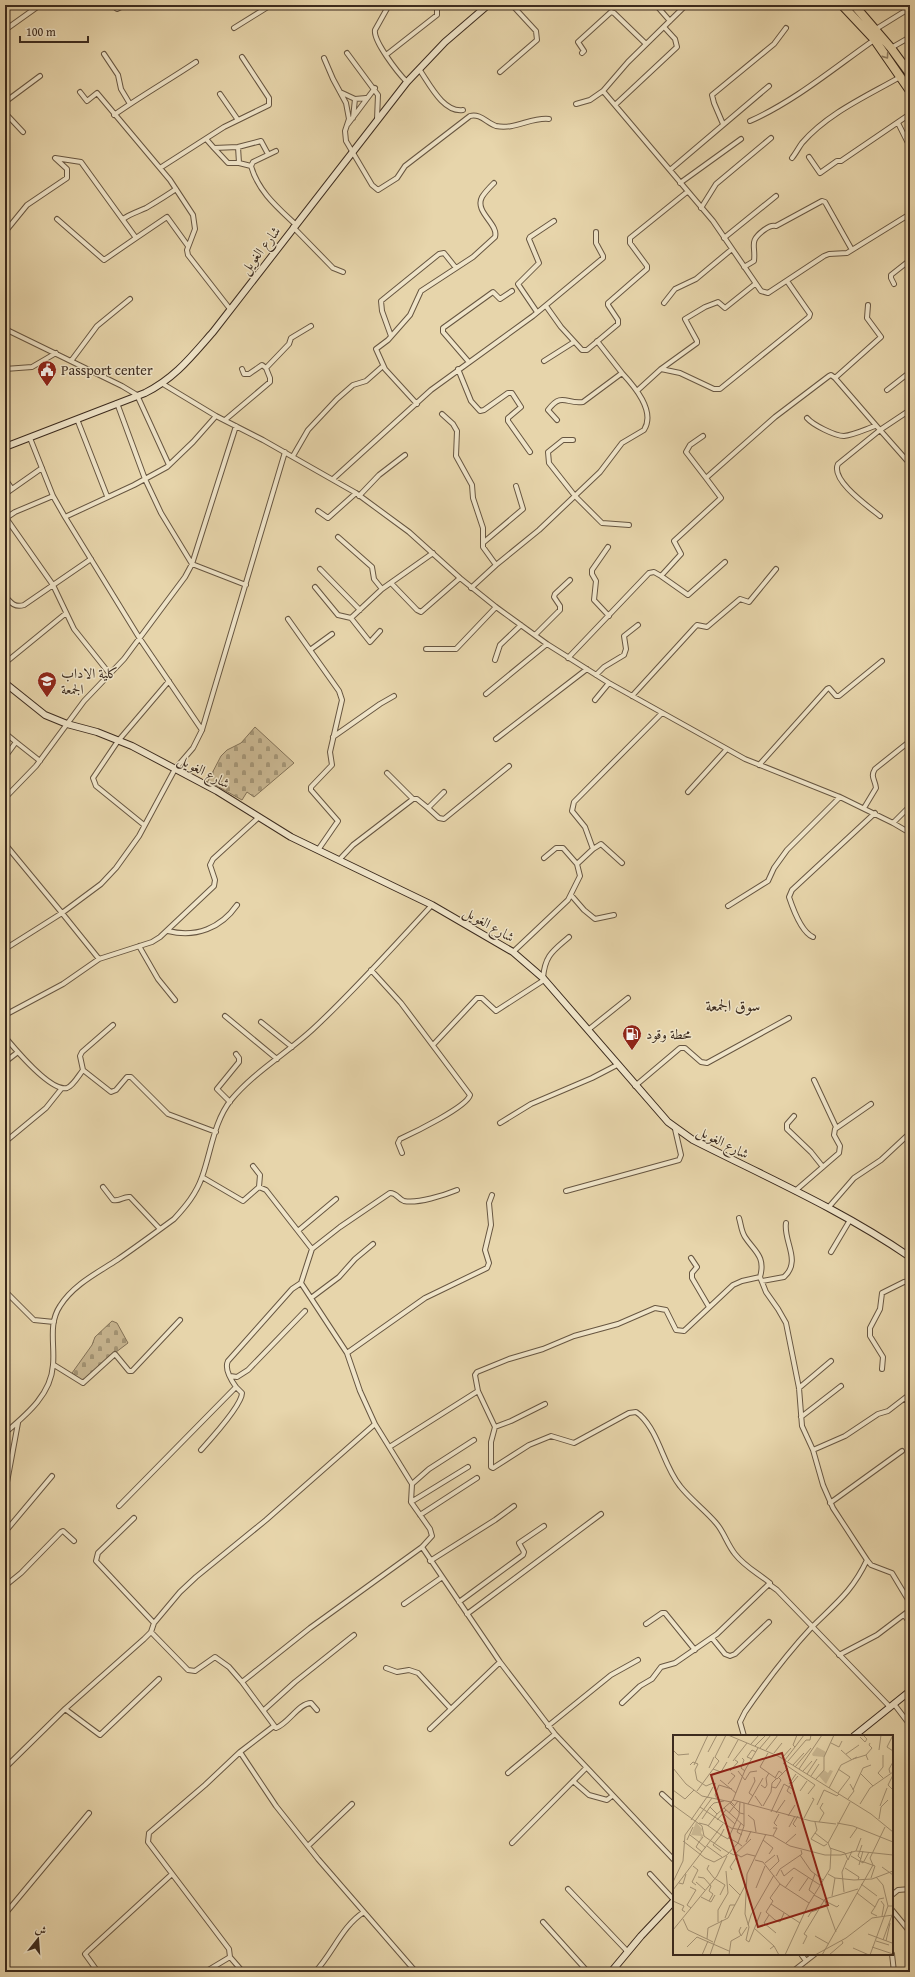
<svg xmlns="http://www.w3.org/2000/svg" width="915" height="1977" font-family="'Gentium Book Plus',Amiri,serif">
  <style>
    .cemetery { fill: url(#cemetery-stones); stroke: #837258 }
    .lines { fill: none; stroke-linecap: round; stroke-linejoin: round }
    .street-casing { stroke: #675641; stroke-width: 6 }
    .secondary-casing { stroke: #3c2b1e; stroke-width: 8 }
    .highway-casing { stroke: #3c2b1e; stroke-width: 10 }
    .street { stroke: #efe4c8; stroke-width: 4 }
    .secondary { stroke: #efe4c8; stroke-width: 6 }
    .highway { stroke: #e7d5ab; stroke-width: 8 }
    .oneway { stroke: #928064 }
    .labels { text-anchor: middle; stroke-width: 3; stroke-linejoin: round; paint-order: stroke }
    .street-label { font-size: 14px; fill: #3c2b1e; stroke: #efe4c8 }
    .poi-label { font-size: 14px; fill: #3c2b1e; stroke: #efe4c8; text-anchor: start }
    .quarter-label { font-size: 16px; fill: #3c2b1e; stroke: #efe4c8 }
    .inset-road { fill: none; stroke: #a39173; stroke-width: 1 }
    .view { fill: #8f2418; fill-opacity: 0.15; stroke: #8f2418; stroke-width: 2 }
    .inset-edge { fill: none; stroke: #3c2b1e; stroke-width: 2 }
  </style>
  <defs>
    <pattern id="cemetery-stones" width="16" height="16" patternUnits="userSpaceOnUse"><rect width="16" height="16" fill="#cab893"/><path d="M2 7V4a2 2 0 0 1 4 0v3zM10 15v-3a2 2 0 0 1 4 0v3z" fill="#a59677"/></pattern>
  </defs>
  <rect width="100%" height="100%" fill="#e7d5ab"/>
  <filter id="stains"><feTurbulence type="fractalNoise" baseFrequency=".005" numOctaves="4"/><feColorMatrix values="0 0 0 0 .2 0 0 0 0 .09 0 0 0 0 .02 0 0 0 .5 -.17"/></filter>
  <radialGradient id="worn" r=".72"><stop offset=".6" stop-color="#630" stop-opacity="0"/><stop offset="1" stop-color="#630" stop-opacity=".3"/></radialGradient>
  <path class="cemetery" d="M255 727 294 763 254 797 247 792 242 800 208 781 221 756 227 750 241 743Z
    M112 1321 117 1323 128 1343 99 1365 83 1381 72 1373 92 1345 95 1337Z"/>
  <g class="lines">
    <defs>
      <path id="street" d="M112 5 117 9 125 5
        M389 5 375 30C373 41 398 73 407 82
        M656 5 670 21
        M686 5 628 62 603 91 713 221 761 291 768 293 824 256 829 254 847 253 910 214
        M234 28 271 5
        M876 29 910 8
        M5 30 40 5
        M891 48 910 37
        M347 53 378 95 377 119
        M582 53 584 51 578 42 611 12 614 13 646 44
        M104 54 118 75 121 89 130 104
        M386 55 437 15V5
        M324 58 333 79 346 103 349 119 345 131 346 141 372 185 378 190 397 178 405 166 470 116C480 113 487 123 496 126 515 130 531 117 549 119
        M903 64 910 59
        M419 69C429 83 443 113 463 110
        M500 72 537 40 536 31 512 5
        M80 92 87 101 97 93 170 180 193 215 195 229 187 250 188 255 230 309
        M340 92 355 99 366 98
        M220 94 238 120
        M5 102 40 76
        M576 104 590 100 603 91
        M615 105 677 47 675 39 664 27
        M114 115C141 96 169 80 196 62
        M5 117 8 116 23 132
        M353 118 355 99
        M750 121C795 101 834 68 874 40
        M898 123 910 147
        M348 124 375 88
        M723 124 714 103 712 95 774 44 786 28
        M207 140 214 148 238 147 261 141 268 154
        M214 148 228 163H239L238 147
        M276 151 253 162 251 166C258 191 277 207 295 224
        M809 157 820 173 837 161H841L910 114
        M792 158C796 153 799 147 802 143 828 113 867 96 900 77
        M239 163 251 166
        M160 168 224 127 269 105V98L242 57
        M670 170 769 86
        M680 183 741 139
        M701 208 716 184 771 138
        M57 219 104 260 136 238
        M123 219C130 214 137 212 146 208 156 202 166 196 176 189
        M293 227 333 268 343 272
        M5 232 27 205 67 178V169L55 158 81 162 136 238 167 217 188 246
        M724 238 776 196
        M744 267 754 261C756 245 748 242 764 230 768 227 771 225 776 226L822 201 825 202 852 250
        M894 284 891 278V275L910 260
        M910 286V285
        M664 303 675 289 696 279 732 249
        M546 306 561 327 582 350H587L618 324V320L608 305V303L647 269V266L630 243V238L687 192
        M537 312 518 284 539 263 529 239 530 237 554 221
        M5 329 122 386 137 395 169 465
        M391 336 382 311 381 301 439 254 444 253 456 268
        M71 361 97 326 130 299
        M468 361 443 332V328L493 292 500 299 512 291
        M544 361 574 342
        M266 368 289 344 291 338 311 326
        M5 369 32 367 56 353
        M242 369 244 374H249L262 365 266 368
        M458 369 471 401 480 411 484 410 508 393H512L521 407 508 418V421L530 452
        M661 369 680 373 714 389H720L809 317 810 314 787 281
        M835 378 881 337 867 318 868 305
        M163 384 216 416 263 440 356 493 409 532 460 578 496 607 547 644 609 683 745 759 840 797 893 823 910 833
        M638 390 661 369 697 343V341L685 319 705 307 718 302 725 308 755 284
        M887 390 910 372
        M117 403 145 479 161 513 192 564 246 585
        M417 404 385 369 376 349 388 340 410 315 421 291 473 257 495 237C499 224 474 212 482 197 485 192 490 187 494 183
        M442 414 453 424 457 431 456 456 472 485 473 498 483 528V547L496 565 471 588
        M807 418C813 425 835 436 844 436 854 435 866 429 875 426
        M77 419 107 496
        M225 420 270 382V378L266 368
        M557 420 548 410C562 391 567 405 583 402L622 373 597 341
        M703 436 690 445 686 452 706 478
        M30 438 53 496 65 517 140 639 202 730
        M573 440H563L548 452 549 463 575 496 602 523 629 525
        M293 456 308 430 337 399 353 385 366 381 383 366
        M5 479 12 489
        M333 479 431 390 533 316 603 258V256L596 243V232
        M5 494 42 468
        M359 496 379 475 405 455
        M318 511 328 518 356 493
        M5 516 6 518 15 512 53 496
        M880 516C869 507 830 480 838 464L880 430 910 464
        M65 517 134 485 167 467 193 442 216 416
        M6 518 53 585 74 629 109 673
        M338 537 372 567 374 579 382 589
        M484 542 523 509 516 486
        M608 547 592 570V574L596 581 594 600 609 616
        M496 565 539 530 600 472 622 443 644 430C656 411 634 386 622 373
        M320 569 360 610
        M661 576 688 595 725 562
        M391 583 417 610 421 612 460 578
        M315 587 338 615 351 618
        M5 596C11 603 15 608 24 605L91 559
        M288 619 339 691 342 700 330 752 332 765 311 787V790L338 821 318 850
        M380 631 370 642 351 618 382 589 433 553
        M535 635 560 610V606L554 597 555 594 570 580
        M426 649H456L496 607
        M310 650 332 634
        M568 658 649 573 654 572 661 576 681 554 674 541 721 498 706 478 775 417 829 376 831 375 835 378 880 430 910 410
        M495 660 500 645 521 625
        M5 663 65 614
        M596 675 604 667 624 655 626 649 624 636 638 625
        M486 694 547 644
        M632 696 695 627 697 625 707 627 740 599 749 602 776 569
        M595 700 609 683
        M5 733 16 742 5 757
        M333 737 380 704 394 696
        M496 739 587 669
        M16 742 40 761
        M759 765 827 689 829 688 836 696H839L882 661
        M387 773 413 799
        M688 792 726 750
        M5 798 36 766 84 701 124 659 185 577 192 564 236 426
        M428 808 439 818 444 819 509 766
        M864 808 876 788C875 779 870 777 875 769L910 741
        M893 823 910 806
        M144 825 96 786 93 778 118 741 169 681
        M5 844 62 913 5 949
        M593 849 585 827 572 811 574 802 662 713
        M339 860 353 845 413 799H417L428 808 444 792
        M577 864 593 849 601 844 622 863
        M571 895 584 910 595 919 614 915
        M728 906 768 881 774 868 787 850 840 797
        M168 931C196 938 221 928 237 905
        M813 937C801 932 793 909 789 897L792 890 875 813
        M139 946 158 979 175 1000
        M513 952 568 900 580 876 577 864 563 848H556L544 858
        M99 959 62 913 101 884 116 868 139 836 175 769 193 748 202 730 285 452
        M371 970 401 1003 470 1095C467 1107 413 1133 400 1139L398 1143 402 1153
        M543 978C545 955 553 951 569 937
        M5 1015 63 984 99 959 152 942 160 937 214 886 215 880 210 865 213 859 259 817
        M225 1016 277 1059
        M261 1022 292 1047
        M113 1025 82 1052 80 1056 83 1070 111 1092 116 1090 127 1077H131L168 1114 216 1132
        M588 1030 628 998
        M5 1037C15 1049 51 1092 67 1088 73 1086 79 1075 83 1070
        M433 1045 477 998H482L496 1011 544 980
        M5 1062 18 1052
        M814 1080 836 1127
        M635 1086 680 1048H685L701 1062 707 1063 789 1018
        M230 1102 217 1089 239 1062V1058L236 1054
        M794 1116 787 1124V1129L811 1152 823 1167
        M500 1123 531 1104 592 1078 617 1065
        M5 1142 46 1108 62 1088
        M253 1166 260 1175 259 1187
        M103 1187 113 1200C120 1202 123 1196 130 1197L160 1229
        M566 1191 679 1160 681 1155 675 1129
        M795 1191 839 1153 840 1146 834 1135 835 1129 871 1104
        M828 1208 854 1178 881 1160 910 1133
        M739 1218C741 1224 741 1231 745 1237 754 1251 766 1256 760 1277
        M299 1230 336 1199
        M312 1249 340 1227 390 1193C397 1193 398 1199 404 1201 417 1204 445 1195 457 1190
        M831 1252 850 1220
        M691 1258 697 1267 692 1273V1278L709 1307
        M762 1281 784 1277C802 1261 783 1241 786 1223
        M301 1283 347 1353 360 1391 375 1424 412 1484 411 1502 430 1529 432 1536 422 1547 310 1628 242 1682 276 1728C288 1724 299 1703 311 1703L317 1710
        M5 1291 34 1320 54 1322
        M311 1298 339 1277 355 1259 373 1244
        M347 1353 425 1298 487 1268 489 1263 485 1250 491 1225 489 1203 492 1195
        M54 1365 83 1383 115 1354 129 1371H132L180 1320
        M882 1369 883 1357 870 1336V1328L880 1309 882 1293 904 1282 910 1281
        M230 1376 237 1377 248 1370 305 1311
        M799 1388 831 1361
        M905 1398 910 1404
        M801 1417 841 1386
        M495 1427 511 1421 545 1404
        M5 1433C26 1415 51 1395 53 1365 55 1345 48 1324 60 1306 73 1285 97 1273 117 1260 136 1247 155 1233 174 1219 186 1206 196 1194 202 1177 211 1152 214 1121 231 1100 254 1072 286 1054 313 1029 355 990 393 947 432 905
        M391 1446 478 1391
        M201 1450C210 1440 242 1405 242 1393L236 1387
        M813 1450 845 1436 878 1414 888 1411 910 1394
        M412 1484 429 1469 474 1440
        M5 1493 18 1423
        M411 1502 468 1467
        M830 1503 902 1451
        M119 1506 236 1387C231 1380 224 1369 228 1361L292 1289 301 1283 312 1249 266 1190 259 1187 243 1201 202 1177
        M420 1515 477 1478
        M134 1518 98 1553 96 1561 154 1623
        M5 1532 52 1476
        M422 1547 500 1662 555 1734 674 1860
        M430 1561 495 1520 514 1506
        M5 1586 21 1573 61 1532 63 1531 74 1541
        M459 1602 523 1555 524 1552 519 1543 544 1526
        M404 1604 441 1578
        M467 1614 601 1514
        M904 1615 910 1623
        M646 1624 662 1613H665L695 1650
        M151 1632 188 1670 195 1671 215 1657 229 1667 242 1682
        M712 1638 725 1654 730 1656 735 1654 769 1622
        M839 1655 877 1635 910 1610
        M386 1668 397 1672 409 1670 418 1673 451 1709 500 1662
        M622 1703 640 1686 652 1679 661 1667 675 1663 717 1634 770 1583
        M894 1704 910 1725
        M890 1707 777 1590 770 1585V1583C758 1573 745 1567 735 1554 727 1544 724 1532 716 1523 705 1510 690 1499 680 1486 663 1465 660 1434 640 1415L636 1412 629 1413 574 1443 551 1436 529 1445 493 1468 491 1467V1442L495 1427 478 1391 475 1375 477 1372 509 1359 543 1349 574 1336 618 1324 655 1308 666 1310 676 1330 684 1331 733 1285 742 1281 760 1277 766 1292 778 1309 786 1323 799 1388 802 1426 813 1450 823 1485 833 1508 867 1560 871 1565 892 1573 910 1603
        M65 1709 100 1735 159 1679
        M264 1710 295 1682 354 1635
        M274 1726 240 1752 276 1806 318 1859 416 1972
        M548 1726 611 1675 638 1660
        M430 1729 451 1709
        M744 1736 740 1722 745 1712C765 1683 787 1654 811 1628 835 1604 852 1592 867 1560
        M240 1752 205 1785 149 1833 148 1842 229 1949 230 1957 243 1972
        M5 1768 65 1709 144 1639 151 1632 154 1623 180 1592 196 1577 266 1520 375 1424
        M508 1773 555 1734
        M573 1781 589 1795 607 1800 612 1796
        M662 1794 674 1805
        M512 1843 586 1768
        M308 1846 352 1804
        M650 1874 674 1900
        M568 1889 628 1952
        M892 1895 898 1890 910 1889
        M892 1910 910 1932
        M5 1914 89 1813
        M543 1922 588 1972
        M801 1954 806 1961
        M892 1954 894 1972
        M98 1972 85 1954 88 1951 172 1874
        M205 1972 230 1957
        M315 1972C333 1953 342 1926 364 1912
        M792 1972 815 1954"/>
      <path id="secondary" d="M5 447 145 393C175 378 191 357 213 332L407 82 445 42 488 5
        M5 683 45 715 67 724 97 732 132 746 217 791 291 837 432 905 513 952 543 978 668 1122 693 1140C766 1177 842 1210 910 1257
        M854 1736 910 1691
        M611 1972 641 1936 674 1901"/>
      <path id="highway" d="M842 5 874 39 910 91
        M854 5 891 48 910 74"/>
    </defs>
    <use href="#street" class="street-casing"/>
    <use href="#secondary" class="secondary-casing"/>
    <use href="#highway" class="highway-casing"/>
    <use href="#street" class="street"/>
    <use href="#secondary" class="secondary"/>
    <use href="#highway" class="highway"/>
  </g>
  <defs><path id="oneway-chevron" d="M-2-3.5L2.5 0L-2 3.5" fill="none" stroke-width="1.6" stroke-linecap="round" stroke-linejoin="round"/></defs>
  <use class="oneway" href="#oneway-chevron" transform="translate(886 56) rotate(55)"/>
  <defs>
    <symbol id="civic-pin" viewBox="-11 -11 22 30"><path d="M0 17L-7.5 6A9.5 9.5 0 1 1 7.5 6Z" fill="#8f2418" stroke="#efe4c8"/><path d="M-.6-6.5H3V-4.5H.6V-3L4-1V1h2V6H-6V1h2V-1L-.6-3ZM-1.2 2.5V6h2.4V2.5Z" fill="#fff"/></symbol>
    <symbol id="school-pin" viewBox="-11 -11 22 30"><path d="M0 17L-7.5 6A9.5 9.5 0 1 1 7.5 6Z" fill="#8f2418" stroke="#efe4c8"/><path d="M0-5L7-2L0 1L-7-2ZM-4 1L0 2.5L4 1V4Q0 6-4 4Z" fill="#fff"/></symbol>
    <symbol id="fuel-pin" viewBox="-11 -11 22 30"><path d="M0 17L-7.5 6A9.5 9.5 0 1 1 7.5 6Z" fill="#8f2418" stroke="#efe4c8"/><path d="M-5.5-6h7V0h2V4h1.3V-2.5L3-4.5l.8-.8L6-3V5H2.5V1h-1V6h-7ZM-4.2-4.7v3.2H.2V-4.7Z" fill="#fff"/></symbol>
  </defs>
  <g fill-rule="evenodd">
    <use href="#civic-pin" x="36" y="359" width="22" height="30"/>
    <use href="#school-pin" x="36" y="670" width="22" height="30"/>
    <use href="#fuel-pin" x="621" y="1023" width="22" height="30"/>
  </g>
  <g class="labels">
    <g class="street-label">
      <text transform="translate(260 250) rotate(-52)" y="5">شارع الغويل</text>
      <text transform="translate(204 771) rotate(28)" y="5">شارع الغويل</text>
      <text transform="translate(489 924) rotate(30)" y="5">شارع الغويل</text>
      <text transform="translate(723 1142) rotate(27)" y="5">شارع الغويل</text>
    </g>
    <g class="poi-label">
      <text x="61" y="375">Passport center</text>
      <text x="61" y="678">كلية اﻻداب<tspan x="61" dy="16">الجمعة</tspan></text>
      <text x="646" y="1039">محطة وقود</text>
    </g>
    <g class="quarter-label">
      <text x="733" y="1011">سوق الجمعة</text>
    </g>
  </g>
  <g transform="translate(673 1735)">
    <rect width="220" height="220" fill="#e7d5ab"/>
    <path d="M23 87 29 94 28 98 31 101 27 104 28 101 18 100Z" fill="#cab893"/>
    <path d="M144 12 153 17 151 22 140 21 139 19ZM151 35 155 38 157 35 160 36 153 49 146 41Z" fill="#cab893"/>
    <path class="inset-road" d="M55 0 105 21 198 79 220 97M220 0 214 12 220 16M187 2 192 7 194 4 190 0M158 8 166 12 169 6M78 9 86 0M82 11 93 0M122 12 131 0M87 13 98 0M0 15 5 20 16 19M93 15 105 0M168 15 179 25M206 15 208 0M35 17 44 0M95 18 87 32 104 44 115 33M101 18 109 8M173 19 186 10M193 20 199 13 196 10 197 8M55 23 65 5M69 23 71 25 68 33 72 36M109 23 118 13M79 24 74 22 79 15 83 17M180 24 193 20 195 25M112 25 122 12 120 10 124 0M60 26 74 8M115 26 133 5H137L138 0M110 28 142 50 135 59M17 30 20 27 25 29 22 35 24 45 33 51 40 48 43 49M21 30 35 0M120 30 131 18M122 32 138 13M0 33 13 49 29 61 58 67 62 71M36 33 41 22M40 34 48 37 54 27M126 34 149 0M57 36 65 27 62 25M65 36 72 45 77 37 84 36M130 36 139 26M187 38 200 51M217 38 216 34 220 27M134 39 144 24M220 40 215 50 220 55M138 41 146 29M102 43 106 36 110 39M210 43 205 38 210 32V20M143 44 151 35V22L161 0M47 45 63 58M55 49 62 41 58 38M116 49 123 39M88 50 92 53 94 50 93 43 96 38M99 52 103 53 108 45 106 43M156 53 168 30 184 22M0 55 12 64 21 55M180 55 190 33 198 30M24 56 46 26 42 22 53 0M127 56 134 46M165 58 177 42 165 34M118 59 114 56 116 52 120 54M80 61 76 58 82 46 81 42M82 61 89 71M34 62 27 72 58 93 100 101 117 111 152 120H168L183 116 220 120M34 63 40 52M44 64 42 60 46 50 59 54M175 64 181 56 177 49M60 65 138 86 163 89M57 68 67 78 71 79M75 69 90 43M187 69 197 53 220 37M0 70 29 91 31 101 38 106M144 70 151 55 164 61 166 59M90 71 98 57 99 48 103 44M207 71 214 53M37 72 41 68 51 66M51 73 71 91M98 77 111 49 116 52 125 41M56 78 65 66M103 78 112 65M51 79 62 89M75 80 81 85 83 97M115 81 122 70M131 83 141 64 139 63M29 84 37 72 44 79M206 84 208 72 215 65M18 85 27 72M44 85 53 75M142 87 144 95 138 104 151 111 154 109M146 87 151 78 147 73 150 68M26 88 34 90 44 97M68 88 64 97 69 100M164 88 180 91 220 107M35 91 44 79 60 65 72 35 85 13M104 91 101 88 106 79M116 92 122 81M123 92 120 89 125 81M51 94 48 100 55 104 66 80 67 67M44 97 48 100 40 110 48 116M142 98 155 108M17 100 26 107 23 112 29 117M100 101 104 93H100M30 102 26 107 33 113M177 103 184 93M14 105 20 92M90 105 100 113 96 119M10 106 32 123 41 127 54 120 65 108 56 103M38 106 56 118M73 107 78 96M113 108 123 99M34 111 49 122M69 111 65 108 71 91V68M157 113 172 118 175 125 179 116M183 116 188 103M57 118 61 120 78 104M62 118 68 122 74 119 82 121M127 120 138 136 150 145M178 121 190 128 196 117M188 124 185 121 189 110M82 125 90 127 107 149 136 168M188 126 202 131 198 143M92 128 102 120M36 130 34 134 41 143M186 130 190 116M20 131 25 135 19 147 23 150M209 132 220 140M172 133 186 142 185 145M59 135 57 132 65 120M97 135 106 126 104 120M108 135 111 141 121 133 147 150M155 139 162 143 181 145 199 144 220 136M103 141 107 134 129 119 128 115M25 142 31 143 38 151 36 156 40 159 36 166M203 142 210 150 215 171M41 143 52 150 47 160M0 147 10 126 12 100 39 63M23 147 32 155M6 148 10 149 13 139M56 149 67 160M107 149 97 163 100 166 98 169 127 188M188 149 204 161M17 152 23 155 14 170 18 173M83 153 92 131M112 153 120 142M0 155 50 89M126 156 135 143M171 157 169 137 174 125M184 158 202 172 198 178 204 181M141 159 136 155 142 139M141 160 152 166 163 197M159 161 162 143M28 162 38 167 42 160M0 166 11 171 9 175 12 177M152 166 164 172 166 170M208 166 211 170 209 181M98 169 93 177 102 185 107 187 111 178M202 172 206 164 211 163M96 180 91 188 103 198M135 182 138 177 144 175M52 183 57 170H62M10 184 15 195 34 204M45 187V175L55 158 53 136M75 190 78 180 101 140M68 192 66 196 68 201 74 192M81 193 101 211M0 195 44 141 54 121M131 199 152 164 185 154M195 199 219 208 220 205M142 201 156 209M210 205 219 180M203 206 216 210M213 206 217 188M40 207 34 204 35 193 55 183 73 149M76 207 73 205 76 192 72 179 74 139 93 99M76 207 88 177M130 209 134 201 131 199M14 212 24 202 56 216M199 212 220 219M180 213 196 220M97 214 101 211 106 220M29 220 35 206M37 220 49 185M56 220 58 206 67 201M112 220 135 170 157 134 158 115 155 108 177 67M142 220 173 203 199 183 220 180M149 220 200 130 197 123 212 92M156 220 170 208 169 206M197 220 215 171H220"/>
    <path class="view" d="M109 18 155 170 85 192 38 40Z"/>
    <rect width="220" height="220" class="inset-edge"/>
  </g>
  <rect width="915" height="1977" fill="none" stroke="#e7d5ab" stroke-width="20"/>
  <rect x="6" y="6" width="903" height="1965" fill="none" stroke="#3c2b1e" stroke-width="2"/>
  <rect x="10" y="10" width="895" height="1957" fill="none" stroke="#3c2b1e"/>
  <g transform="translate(38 1939) rotate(17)" stroke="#efe4c8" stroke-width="3" paint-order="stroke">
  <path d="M0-3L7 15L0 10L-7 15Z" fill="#3c2b1e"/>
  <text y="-6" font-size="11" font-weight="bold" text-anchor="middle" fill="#3c2b1e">ش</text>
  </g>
  <path d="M20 36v6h68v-6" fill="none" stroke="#3c2b1e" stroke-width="2"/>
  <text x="26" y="36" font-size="12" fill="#3c2b1e" stroke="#efe4c8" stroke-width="3" paint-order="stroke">100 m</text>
  <rect width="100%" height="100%" filter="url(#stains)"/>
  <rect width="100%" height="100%" fill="url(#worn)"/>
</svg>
